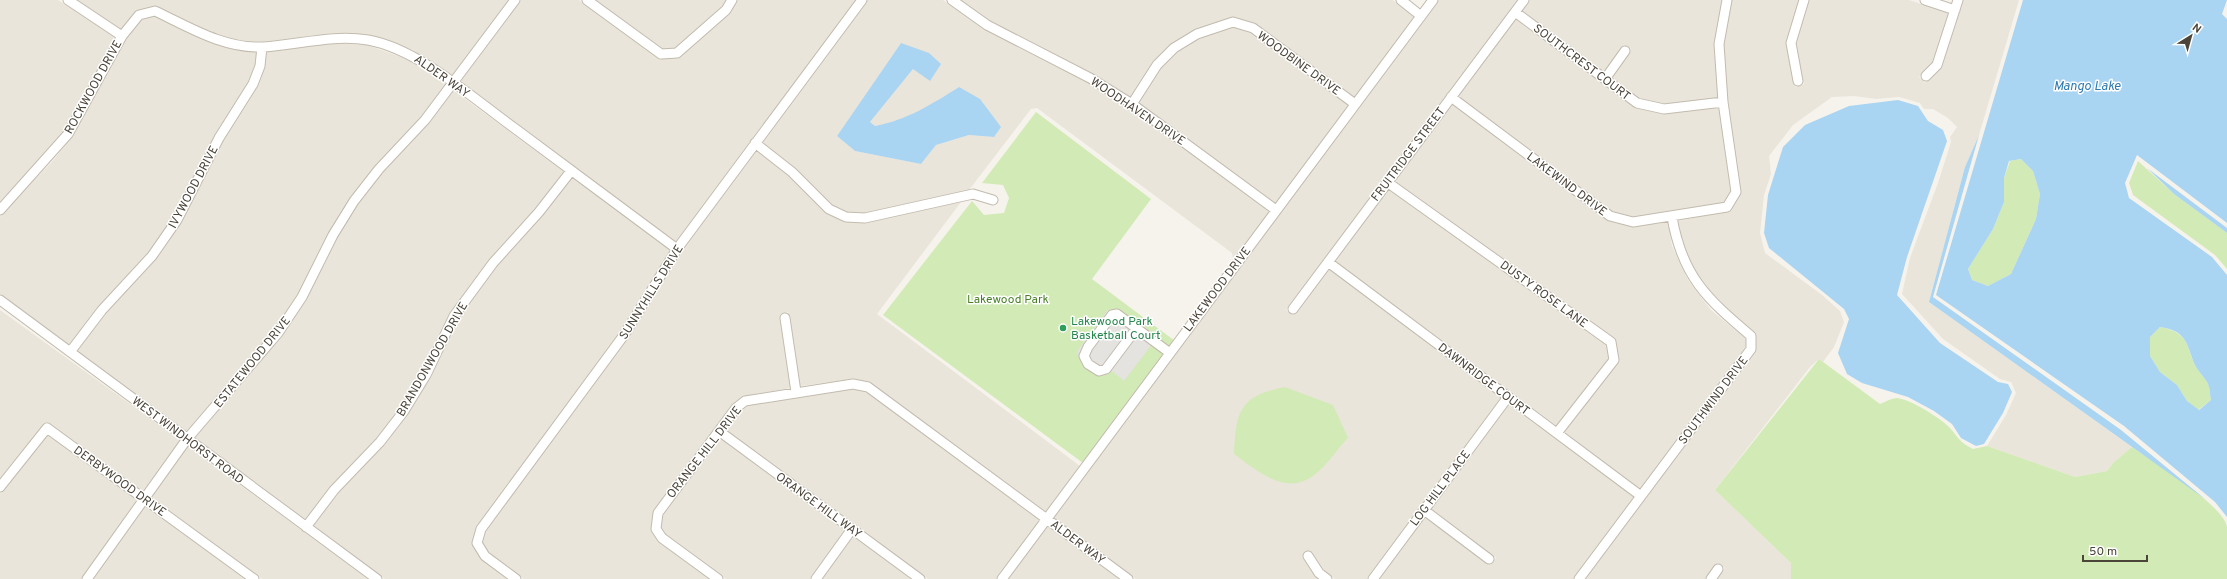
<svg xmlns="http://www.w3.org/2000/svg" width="2227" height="579" font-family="Overpass,sans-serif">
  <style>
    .residential { fill: #eae5da; fill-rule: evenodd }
    .green { fill: #d2eab5 }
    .parking { fill: #e5e3e0 }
    .water { fill: #a9d4f2; fill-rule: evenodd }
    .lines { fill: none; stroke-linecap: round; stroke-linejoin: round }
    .minor-casing { stroke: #c2bbae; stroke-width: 11 }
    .minor { stroke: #fff; stroke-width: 9 }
    .leisure-dot { fill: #2e9e5b; stroke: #fff; stroke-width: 1.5 }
    .labels { text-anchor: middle; stroke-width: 3; stroke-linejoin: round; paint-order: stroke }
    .street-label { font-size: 12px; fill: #4b4439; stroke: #fff }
    .park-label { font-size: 12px; fill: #4a7f2a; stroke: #fff }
    .leisure-label { font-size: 12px; fill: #27864d; stroke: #fff; text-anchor: start }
    .water-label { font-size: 13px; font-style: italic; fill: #2e7ab2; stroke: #fff }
  </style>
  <rect width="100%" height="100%" fill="#f6f3ec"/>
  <path class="residential" d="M0 0H58L116 38 65 132 44 156 0 202Z
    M77 0H509L452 77 413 50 369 35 332 33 262 42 237 40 214 34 155 6 138 11 122 30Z
    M521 0H579L661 59 679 57 729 12 738 0H856L677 242 459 82Z
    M595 0H727L722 7 675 49H663Z
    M867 0H943L984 29 1087 82 1129 108 1270 212 1219 280 1233 259 1232 253 1037 108 1031 109 969 190 865 213H848L832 205 795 168 762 142ZM901 43 913 69 870 122 875 126 896 122 929 106 959 87 994 137 969 135 936 145 921 164 855 151 837 136Z
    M960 0H1393L1415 17 1355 97 1256 24 1235 18 1196 29 1172 44 1153 63 1131 97 1092 73 990 21Z
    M1439 0H1519L1286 310 1293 315 1328 268 1502 398 1367 579H1335L1323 570 1310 550 1302 556 1318 579H1136L1053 518ZM1285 387 1348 438 1332 454 1320 470Z
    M1529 0H1723L1714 44 1718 98 1664 104 1639 99 1611 78 1631 49 1624 45 1604 73 1521 11Z
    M1732 0H1799L1786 44 1795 87 1804 84 1795 42 1809 0H1909L1949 13 1933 63 1919 77 1925 83 1941 66 1963 0H2019L1979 135 1965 167 1929 302 2132 447 2114 462 2107 471 2075 477 1987 446 2006 415 2016 393 2011 382 2000 379 1943 339 1902 294 1910 258 1938 183 1951 142 1950 137 1957 127 1948 118 1933 109H1924L1920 103 1899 97 1876 99 1854 96 1832 97 1793 125 1769 156 1771 174 1764 195 1760 233 1765 253 1822 295 1840 311 1844 322 1834 347 1823 362 1819 359 1810 367 1715 490 1791 563V579H1716L1725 568 1718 563 1705 579H1584L1755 336 1754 332 1718 302 1696 274 1681 242 1678 221 1728 211 1740 194 1728 101 1723 44Z
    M154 16 211 43 235 49 257 51 255 66 249 83 174 218 149 253 99 307 69 345 0 294V217L11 203 51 163 72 137 126 38 141 20Z
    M1515 19 1634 107 1664 113 1719 107 1731 192 1725 203 1634 217 1613 212 1458 96Z
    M1233 27 1250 33 1349 105 1276 204 1138 102 1160 68 1176 52 1199 38Z
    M331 43 367 45 407 59 446 85 422 117 375 166 351 198 329 233 298 295 275 331 187 433 76 350 105 313 155 259 181 223 223 140 257 87 264 67 266 51Z
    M453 90 564 172 535 209 489 261 451 313 422 373 400 408 376 439 330 488 306 520 194 438 282 336 306 299 337 237 358 203 382 172 429 122Z
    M1452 104 1607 220 1633 227 1668 222 1672 246 1688 280 1711 310 1746 339V348L1641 489 1564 432 1618 359 1614 338 1393 181Z
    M756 149 788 175 825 212 844 222H865L961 202 877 314 1080 466 1046 512 871 383 853 379 800 386 788 312 780 315 791 388 745 396 733 405 653 513 651 529 659 542 709 579H524L488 553 482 542 485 531 628 338 681 251Z
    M571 177 671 250 621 333 477 527 473 542 481 559 507 579H385L313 525 337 493 383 445 458 318 496 266Z
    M1388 188 1607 345 1609 359 1557 426 1334 260Z
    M0 310 180 440 143 491 50 424 43 425 0 480Z
    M853 388 865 391 1040 520 997 579H928L725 430 739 412 747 405Z
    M1509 403 1635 497 1574 579H1378L1424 517 1490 565 1496 558 1430 509Z
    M47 434 138 499 81 579H0V494Z
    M720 438 846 531 810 579H726L666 535 660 527 662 514Z
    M187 446 368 579H262L150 496Z
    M145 504 246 579H92Z
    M1047 525 1120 579H1008Z
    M853 536 912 579H821Z"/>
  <path class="green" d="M1036 112 1151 199 1092 279 1175 341 1083 463 883 315 972 201 984 215 1004 213 1009 198 1003 185 982 183Z
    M2021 159 2033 171 2040 194 2036 219 2011 274 1988 286 1972 280 1968 269 1993 229 2004 202V178L2010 161Z
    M2138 161 2174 194 2227 233V269L2215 255 2133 195 2129 183Z
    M2160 327C2190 333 2185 345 2196 367 2199 372 2204 377 2207 382 2210 387 2210 395 2211 400L2198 410 2187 401 2177 385 2160 372 2150 356V337Z
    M1819 359 1880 404C1885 402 1892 398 1897 398 1910 399 1940 418 1949 427 1960 439 1958 441 1973 449L1987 446 2075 477 2107 471 2114 462 2132 447C2151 461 2224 505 2227 527 2227 543 2227 562 2227 579H1791V563L1715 490Z
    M1285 387 1333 405 1348 438C1338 448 1330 461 1320 470 1290 500 1260 473 1234 454 1236 410 1240 396 1285 387Z"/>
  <path class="parking" d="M1112 309 1118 310 1156 339 1124 381 1112 371 1107 375 1099 376 1084 364 1078 356V350L1107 311Z"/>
  <path class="water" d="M2023 0H2227L2222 14 2227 19V223L2137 155 2125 183 2129 198 2212 257 2227 275V517L2215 502 2124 426 1936 295ZM2021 159 2033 171 2040 194 2036 219 2011 274 1988 286 1972 280 1968 269 1993 229 2004 202V178L2009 161ZM2160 327C2189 331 2186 346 2196 367 2199 372 2204 377 2207 382 2210 387 2210 395 2211 400L2199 410 2187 401 2177 385 2160 372 2150 356V337Z
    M901 43 929 53 941 64 930 81 913 69 870 122 875 126C907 120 932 104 959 87L980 99 1001 127 994 137 969 135 936 145 921 164 855 151 837 136Z
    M1898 100 1918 106 1928 121 1943 130 1947 141 1907 257 1897 295 1940 343 1998 382 2008 384 2012 392 2003 413 1984 444 1976 446 1961 438 1952 424 1934 411 1908 397 1862 383 1847 374 1838 353 1849 319 1844 309 1769 248 1764 233 1768 195 1783 147 1805 125 1849 106Z
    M1979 135 1933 297 2121 430 2205 499 1929 302 1965 167Z
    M2147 168 2227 228V233L2174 194Z"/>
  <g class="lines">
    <defs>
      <path id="minor" d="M68 0 122 36
        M587 0 661 54 677 53 726 10 732 0
        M952 0 987 25 1090 78 1132 104 1276 210
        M1401 0 1421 16
        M1925 0 1955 10
        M1515 12 1637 103 1664 109 1723 102
        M1926 76 1937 65 1958 0
        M1605 79 1625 51
        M1798 81 1791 43 1804 0
        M1451 97 1610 216 1633 222 1727 207 1736 192 1723 102 1719 44 1727 0
        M1132 104 1157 65 1174 48 1197 34 1233 22 1253 28 1355 104
        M755 143 792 172 829 209 846 217 865 218 973 194 993 200
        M1387 182 1611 342 1614 360 1557 433
        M0 210 68 134 122 36 139 15 155 11C189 27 224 49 263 47 298 45 332 34 368 40 419 49 475 100 517 130 570 170 624 209 677 249
        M1328 262 1641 496
        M0 300 377 579
        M1293 309 1524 0
        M785 318 796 392
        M1136 329 1106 369 1099 371 1088 364 1084 356 1088 347 1112 315 1117 314 1170 353
        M70 352 102 310 152 256 177 220 219 138 253 84 260 66 262 47
        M719 431 920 579
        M0 487 47 428 254 579
        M1424 510 1489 559
        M306 527 334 490 380 442 404 411 426 375 454 316 493 263 539 212 571 171
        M1308 556 1319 573 1327 579
        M87 579 187 439 278 333 302 297 333 235 354 201 379 169 425 120 515 0
        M516 579 485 556 477 543 481 529 624 335 677 249 862 0
        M718 579 662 538 656 529 658 513 736 408 745 401 853 384 868 387 1128 579
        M816 579 852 529
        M1002 579 1433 0
        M1373 579 1508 397
        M1579 579 1751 349V336C1707 299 1682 276 1672 217
        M1711 579 1718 569"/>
    </defs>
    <use href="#minor" class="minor-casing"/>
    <use href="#minor" class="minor"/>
  </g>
  <circle class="leisure-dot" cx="1063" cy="328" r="4"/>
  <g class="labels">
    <g class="street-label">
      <text transform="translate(1582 62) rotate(37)" y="4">SOUTHCREST COURT</text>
      <text transform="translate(1299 63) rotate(36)" y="4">WOODBINE DRIVE</text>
      <text transform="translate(442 76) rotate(35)" y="4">ALDER WAY</text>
      <text transform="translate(93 87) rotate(-61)" y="4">ROCKWOOD DRIVE</text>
      <text transform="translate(1138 111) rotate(34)" y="4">WOODHAVEN DRIVE</text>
      <text transform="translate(1408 154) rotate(-53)" y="4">FRUITRIDGE STREET</text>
      <text transform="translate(1567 184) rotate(37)" y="4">LAKEWIND DRIVE</text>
      <text transform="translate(193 187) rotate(-62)" y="4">IVYWOOD DRIVE</text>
      <text transform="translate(1217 289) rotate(-53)" y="4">LAKEWOOD DRIVE</text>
      <text transform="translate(651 292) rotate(-58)" y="4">SUNNYHILLS DRIVE</text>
      <text transform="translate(1544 294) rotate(36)" y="4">DUSTY ROSE LANE</text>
      <text transform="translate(432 359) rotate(-60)" y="4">BRANDONWOOD DRIVE</text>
      <text transform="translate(252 362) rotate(-51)" y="4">ESTATEWOOD DRIVE</text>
      <text transform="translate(1484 379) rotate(37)" y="4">DAWNRIDGE COURT</text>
      <text transform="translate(1713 400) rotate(-53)" y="4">SOUTHWIND DRIVE</text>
      <text transform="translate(188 440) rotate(37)" y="4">WEST WINDHORST ROAD</text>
      <text transform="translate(704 452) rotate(-52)" y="4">ORANGE HILL DRIVE</text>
      <text transform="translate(120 481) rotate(36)" y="4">DERBYWOOD DRIVE</text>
      <text transform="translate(1440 488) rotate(-53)" y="4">LOG HILL PLACE</text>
      <text transform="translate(819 505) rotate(36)" y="4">ORANGE HILL WAY</text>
      <text transform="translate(1078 542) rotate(37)" y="4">ALDER WAY</text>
    </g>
    <g class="park-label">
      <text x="1008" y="303">Lakewood Park</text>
    </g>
    <g class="leisure-label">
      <text x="1071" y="325">Lakewood Park<tspan x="1071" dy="14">Basketball Court</tspan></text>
    </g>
    <g class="water-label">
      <text x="2087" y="90">Mango Lake</text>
    </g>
  </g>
  <g transform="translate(2191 36) rotate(37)" stroke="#ffffff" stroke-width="3" paint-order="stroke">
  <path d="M0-3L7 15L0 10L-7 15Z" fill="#4b4439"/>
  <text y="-6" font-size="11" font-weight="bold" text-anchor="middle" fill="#4b4439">N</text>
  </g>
  <path d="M2083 555v6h64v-6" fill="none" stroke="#4b4439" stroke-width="2"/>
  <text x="2089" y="555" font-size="12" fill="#4b4439" stroke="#ffffff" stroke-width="3" paint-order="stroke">50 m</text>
</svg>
